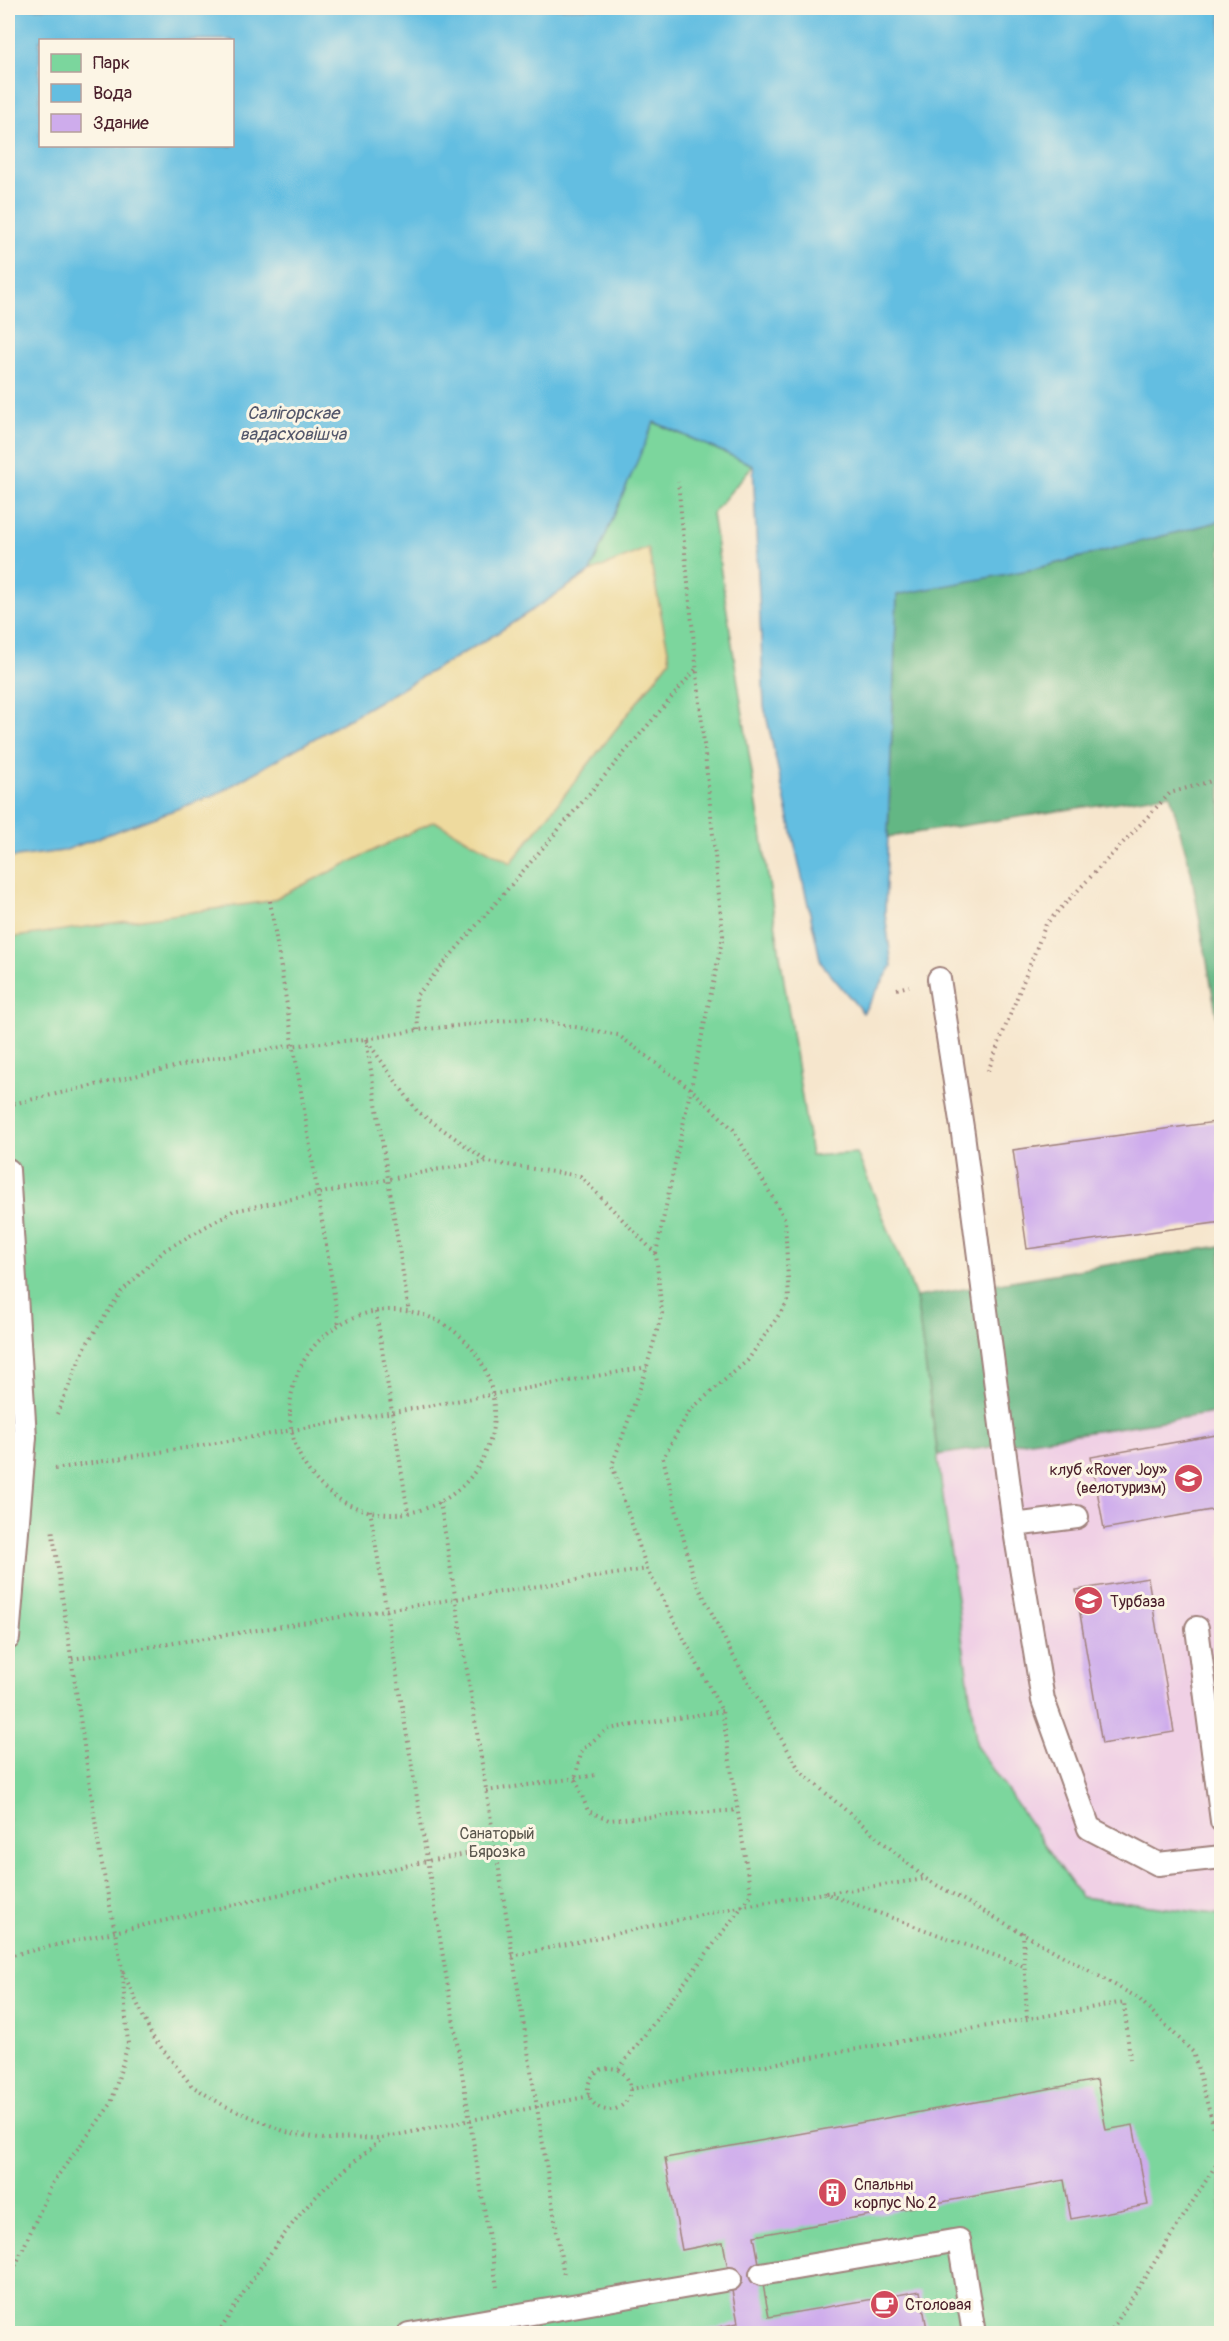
<svg xmlns="http://www.w3.org/2000/svg" width="1229" height="2341" font-family="Pangolin,sans-serif">
  <style>
    .built { fill: #f0d0e5 }
    .green { fill: #7bd69d; stroke: #627a64; stroke-width: 1.5 }
    .forest { fill: #64b784; stroke: #576b58; stroke-width: 1.5 }
    .sand { fill: #eeda9e; stroke: #9c7c64; stroke-width: 1.5 }
    .water { fill: #63bee1; stroke: #566e86; stroke-width: 1.5; fill-rule: evenodd }
    .building { fill: #ceacec }
    .lines { fill: none; stroke-linecap: round; stroke-linejoin: round }
    .service-casing { stroke: #a0827c; stroke-width: 26 }
    .path { stroke: #a0827c; stroke-width: 4; stroke-dasharray: 1.5 4.5; stroke-linecap: butt }
    .service { stroke: #fff; stroke-width: 22 }
    .labels { text-anchor: middle; stroke-width: 6; stroke-linejoin: round; paint-order: stroke }
    .poi-label { font-size: 16px; fill: #4a1f2b; stroke: #fcf5e5; text-anchor: start }
    .park-label { font-size: 16px; fill: #59564d; stroke: #fcf5e5 }
    .water-label { font-size: 18px; font-style: italic; fill: #53576b; stroke: #fcf5e5 }
  </style>
  <rect width="100%" height="100%" fill="#fcf5e5"/>
  <filter id="ink" filterUnits="userSpaceOnUse"><feTurbulence type="fractalNoise" baseFrequency=".0167" numOctaves="2"/><feDisplacementMap in="SourceGraphic" scale="12" xChannelSelector="R" yChannelSelector="G"/><feConvolveMatrix kernelMatrix="1 2 1 2 8 2 1 2 1" color-interpolation-filters="sRGB"/></filter>
  <filter id="wash" filterUnits="userSpaceOnUse"><feTurbulence type="fractalNoise" baseFrequency=".008" numOctaves="4" result="noise"/><feDisplacementMap in="SourceGraphic" scale="24" xChannelSelector="R" yChannelSelector="G"/><feGaussianBlur stdDeviation="1.35" result="paint"/><feColorMatrix in="noise" values="0 0 0 0 0 0 0 0 0 0 0 0 0 0 0 0 0 1.4 0 .05"/><feComposite in="paint" operator="in"/></filter>
  <g filter="url(#wash)">
    <rect width="100%" height="100%" fill="#f6e6cd"/>
    <path class="built" d="M1221 1412V1915L1081 1897 977 1748 938 1455Z"/>
    <path class="green" d="M653 422 753 465 712 514 811 1156 857 1153 916 1297 977 1747 1081 1897 1221 1915V2333H8V858L63 851 590 572Z"/>
    <path class="forest" d="M1221 521V1041L1191 871 1170 794 888 837 897 594 1034 569Z
      M1221 1246V1412L938 1455 916 1297Z"/>
    <path class="sand" d="M648 548 670 660 511 863 434 821 270 901 8 938V858L63 851 217 794 491 637 590 572Z"/>
    <path class="water" d="M8 8H1221V521L1034 569 897 595 885 913 892 966 863 1013 821 963 764 706 753 465 654 422 590 572 491 637 217 794 63 851 8 858ZM40 40H232V146H40Z"/>
    <g id="blocks">
      <path class="building" d="M1222 1121V1222L1027 1249 1013 1150Z
        M1222 1434V1508L1104 1529 1091 1457Z
        M1148 1578 1174 1732 1102 1744 1076 1590Z
        M1097 2080 1106 2130 1133 2125 1148 2205 1071 2219 1064 2180 754 2236 769 2317 920 2291 928 2334H688L738 2323 723 2242 682 2250 665 2158Z"/>
    </g>
  </g>
  <g filter="url(#ink)">
    <use href="#blocks" fill-opacity="0" stroke="#a0827c" stroke-width="1.5"/>
    <g class="lines">
      <defs>
        <path id="service" d="M939 979 963 1134 1014 1525
          M8 1170 25 1437 8 1638
          M1077 1517 1014 1525 1043 1700 1089 1828 1158 1864 1222 1857
          M1197 1628 1222 1821
          M761 2274 959 2240 974 2334
          M409 2334 730 2279"/>
      </defs>
      <use href="#service" class="service-casing"/>
      <path class="path" d="M270 901 339 1325
        M897 989 909 986
        M418 1030 416 996 696 669
        M366 1039 409 1312
        M367 1041 417 1111 487 1161
        M988 1071 1046 924 1170 793 1222 778
        M8 1105 213 1058 288 1046 366 1039 418 1030 528 1018 618 1035 691 1089 733 1129 785 1219 789 1300 748 1360 690 1410 663 1458 693 1575 731 1652 800 1771 926 1879 1138 1998 1193 2052 1222 2157
        M656 1253 723 936 678 482
        M290 1412a102 102 0 1 1 204 0a102 102 0 1 1-204 0Z
        M376 1312 408 1512
        M57 1414 86 1345 121 1292 165 1250 233 1211 434 1170 488 1162 580 1176 656 1254 662 1313 643 1380 612 1465 647 1569 722 1711 751 1895 618 2070
        M55 1469 259 1436 647 1367
        M440 1502 564 2276
        M370 1510 497 2287
        M72 1659 647 1569
        M722 1711 607 1729 582 1750 575 1778 588 1811 609 1820 738 1810
        M486 1791 597 1775
        M826 1893 925 1879
        M1023 1932 1027 2019
        M8 1956 427 1861 495 1849
        M512 1956 743 1906 824 1893 1024 1966
        M123 1972 152 2036 192 2086 223 2105 286 2132 324 2139 382 2138 590 2096
        M588 2089a21 21 0 1 1 42 0a21 21 0 1 1-42 0Z
        M630 2089 1124 2002 1130 2059
        M8 2282 53 2182 111 2104 128 2044 122 1968 100 1854 52 1528
        M218 2334C244 2291 271 2249 303 2211 326 2184 355 2161 382 2139
        M1109 2334 1221 2157"/>
      <use href="#service" class="service"/>
    </g>
  </g>
  <defs>
    <symbol id="school-disc" viewBox="-11 -11 22 22"><circle r="9.5" fill="#d1495b" stroke="#fcf5e5"/><path d="M0-5L7-2L0 1L-7-2ZM-4 1L0 2.5L4 1V4Q0 6-4 4Z" fill="#fff"/></symbol>
    <symbol id="building-disc" viewBox="-11 -11 22 22"><circle r="9.5" fill="#d1495b" stroke="#fcf5e5"/><path d="M-4-6H4V6H1V3H-1V6H-4ZM-2.5-4.3h1.7v1.8h-1.7ZM.8-4.3h1.7v1.8H.8ZM-2.5-1h1.7V.8h-1.7ZM.8-1h1.7V.8H.8Z" fill="#fff"/></symbol>
    <symbol id="cafe-disc" viewBox="-11 -11 22 22"><circle r="9.5" fill="#d1495b" stroke="#fcf5e5"/><path d="M-5.5-4.5H6V0H3Q3 3.5 0 3.5H-2.5Q-5.5 3.5-5.5 0ZM3-3.2v2h1.7v-2ZM-6 4.5H4V6H-6Z" fill="#fff"/></symbol>
  </defs>
  <g fill-rule="evenodd">
    <use href="#school-disc" x="1172" y="1462" width="33" height="33"/>
    <use href="#school-disc" x="1072" y="1584" width="33" height="33"/>
    <use href="#building-disc" x="816" y="2176" width="33" height="33"/>
    <use href="#cafe-disc" x="868" y="2288" width="33" height="33"/>
  </g>
  <g class="labels">
    <g class="poi-label">
      <text x="1167" y="1475" text-anchor="end">клуб «Rover Joy»<tspan x="1167" dy="18">(велотуризм)</tspan></text>
      <text x="1110" y="1607">Турбаза</text>
      <text x="854" y="2190">Спальны<tspan x="854" dy="18">корпус № 2</tspan></text>
      <text x="905" y="2310">Столовая</text>
    </g>
    <g class="park-label">
      <text x="497" y="1839">Санаторый<tspan x="497" dy="18">Бярозка</tspan></text>
    </g>
    <g class="water-label">
      <text x="293" y="419">Салігорскае<tspan x="293" dy="21">вадасховішча</tspan></text>
    </g>
  </g>
  <rect width="1229" height="2341" fill="none" stroke="#fcf5e5" stroke-width="30"/>
  <rect x="39" y="39" width="195" height="108" fill="#fcf5e5" stroke="#b59f9b" stroke-width="1.5"/>
  <rect x="51" y="54" width="30" height="18" fill="#7bd69d" stroke="#b59f9b" stroke-width="1.5"/>
  <text x="93" y="69" font-size="18" fill="#4a1f2b">Парк</text>
  <rect x="51" y="84" width="30" height="18" fill="#63bee1" stroke="#b59f9b" stroke-width="1.5"/>
  <text x="93" y="99" font-size="18" fill="#4a1f2b">Вода</text>
  <rect x="51" y="114" width="30" height="18" fill="#ceacec" stroke="#b59f9b" stroke-width="1.5"/>
  <text x="93" y="129" font-size="18" fill="#4a1f2b">Здание</text>
</svg>
